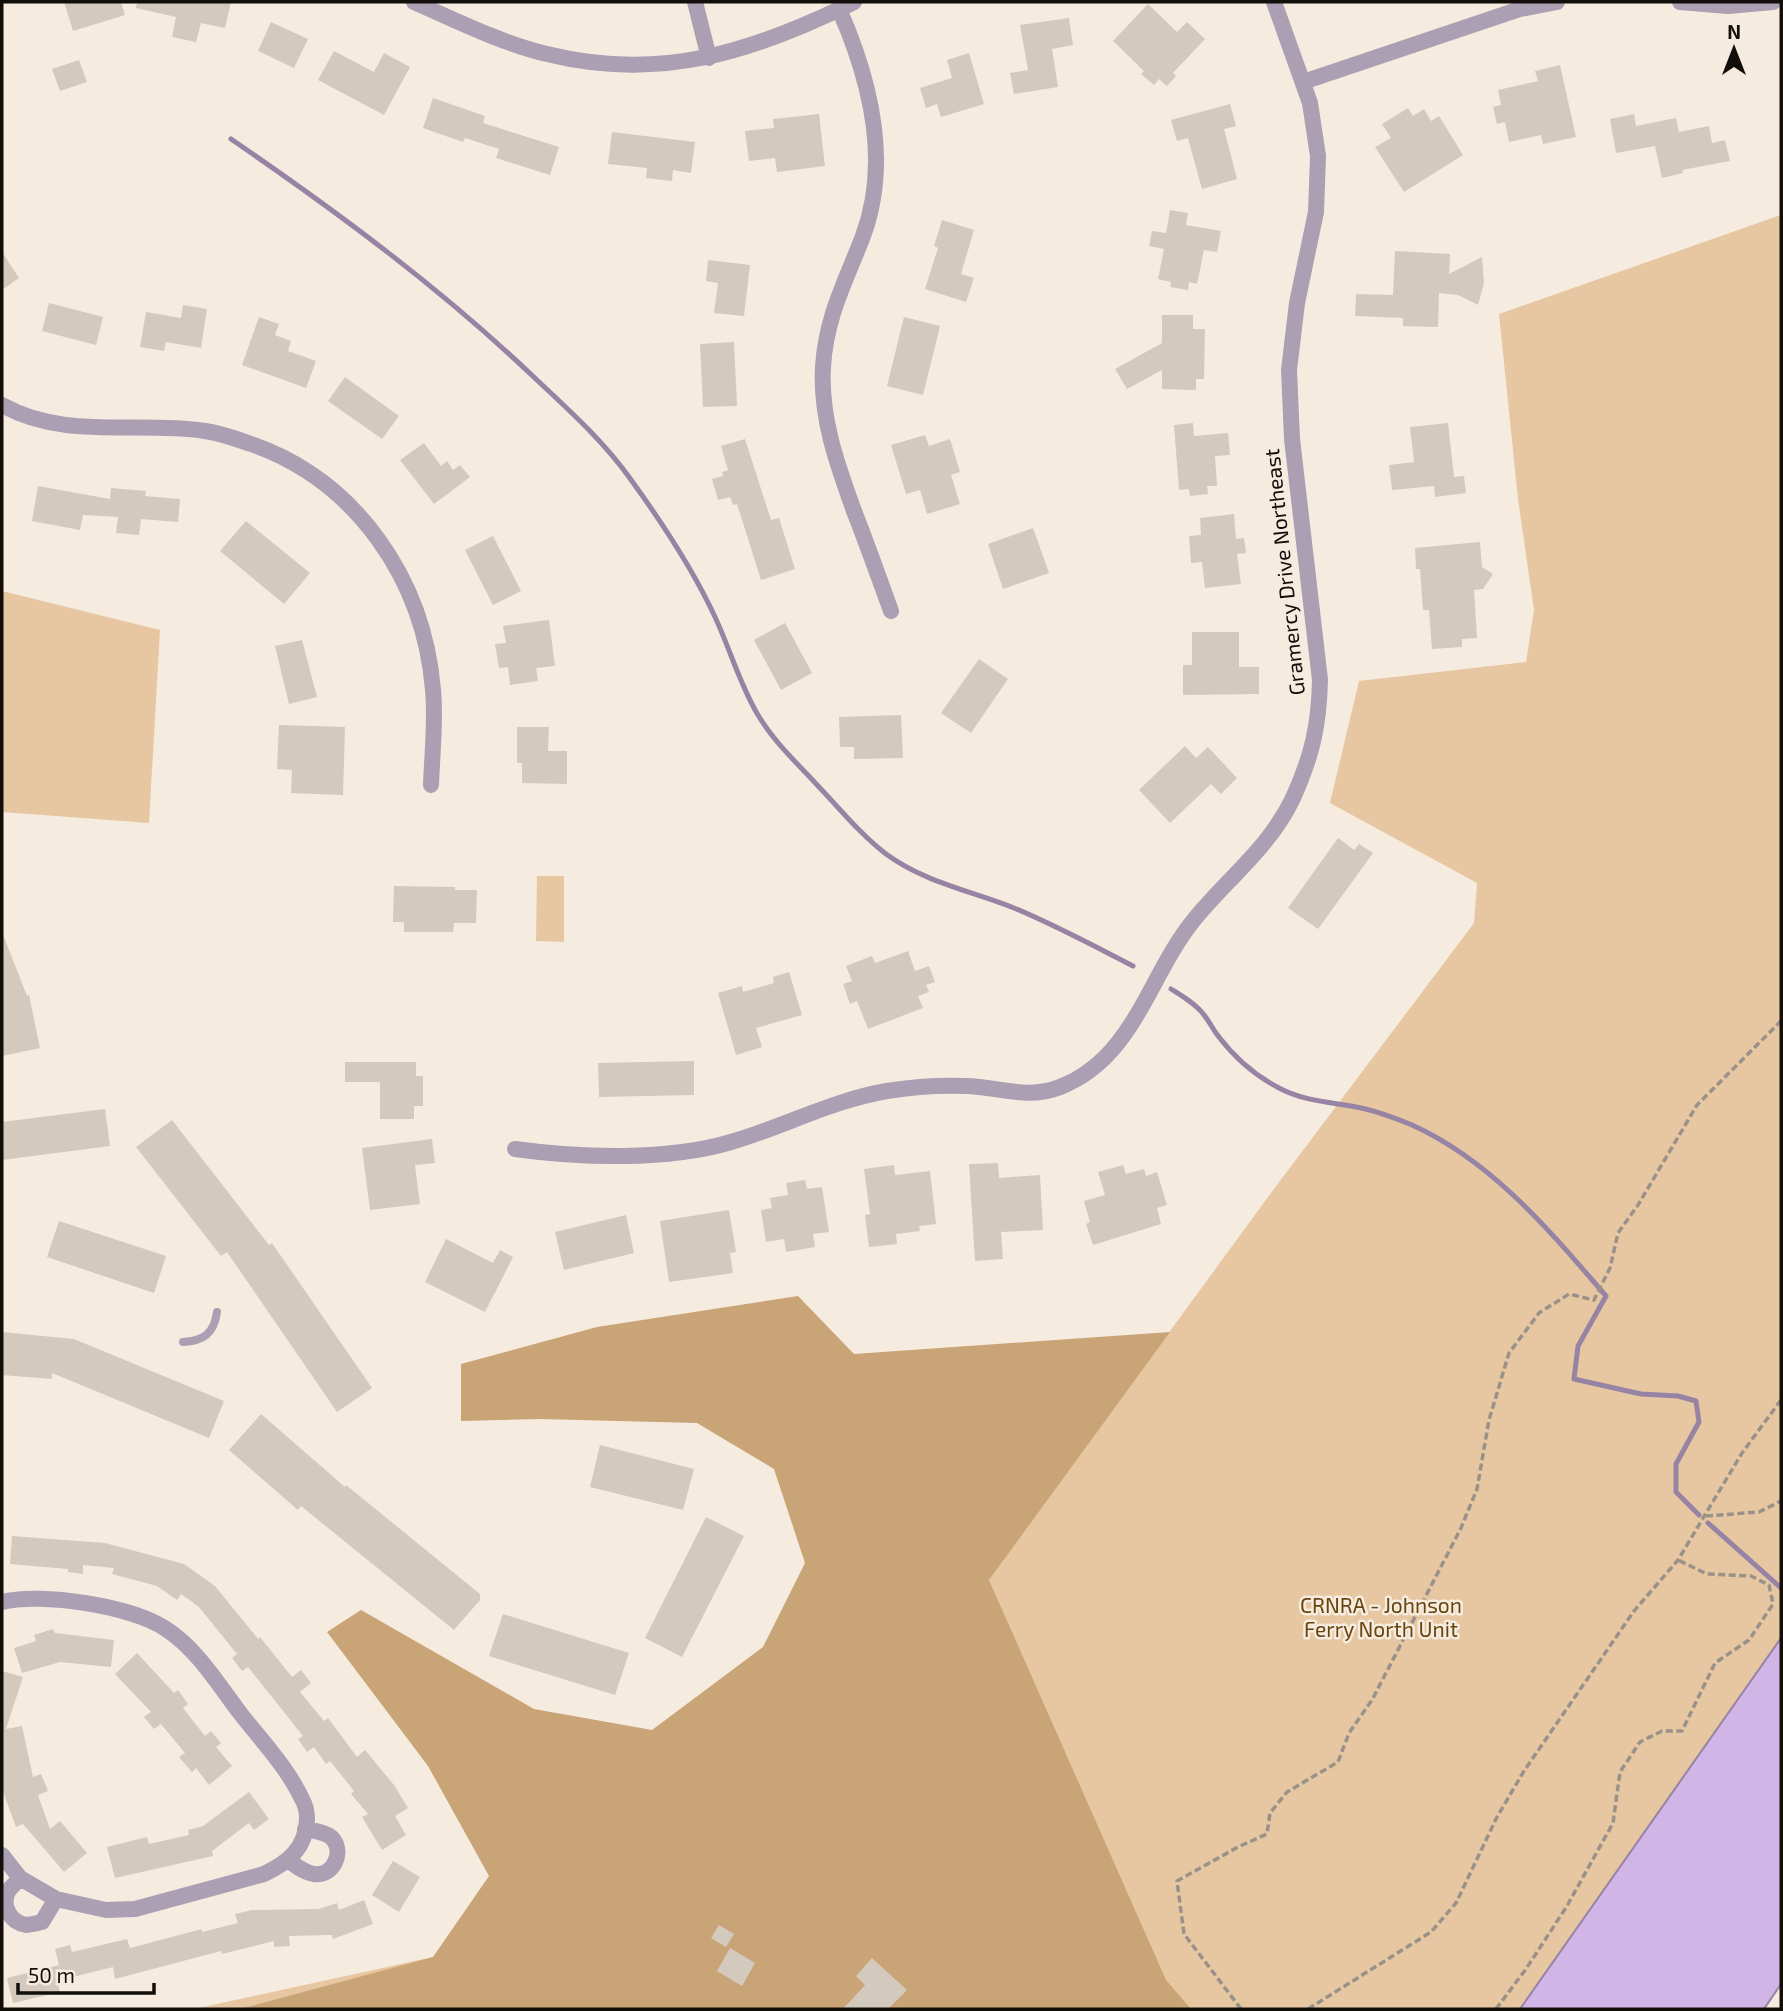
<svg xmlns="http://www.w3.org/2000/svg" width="1783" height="2011" font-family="'Exo 2',sans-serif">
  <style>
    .green { fill: #e6c7a1 }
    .forest { fill: #c9a477 }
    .water { fill: #d0b5e6; stroke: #9783a4; stroke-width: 2 }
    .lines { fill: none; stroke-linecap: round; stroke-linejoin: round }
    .stream { stroke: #9783a4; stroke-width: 5 }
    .building { fill: #d4c9bd }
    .path { stroke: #9a9289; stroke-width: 3.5; stroke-dasharray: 7 3.5; stroke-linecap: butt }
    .service { stroke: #ab9fb4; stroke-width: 8 }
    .minor { stroke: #ab9fb4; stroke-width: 16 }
    .labels { text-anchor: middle; stroke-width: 5; stroke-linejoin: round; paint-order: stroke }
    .street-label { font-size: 21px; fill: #120e0a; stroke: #f6ebdf }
    .park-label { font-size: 21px; fill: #69450d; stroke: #f6ebdf }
  </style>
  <rect width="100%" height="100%" fill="#f6ebdf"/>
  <path class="green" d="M1781 215V1638L1520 2009H1140L989 1579 1265 1201 1474 923 1477 883 1330 803 1359 681 1526 662 1534 610 1518 499 1499 314Z
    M2 591 160 630 149 823 2 812Z
    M537 876H564V942L536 941Z
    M433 1957 485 2009H194Z"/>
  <path class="forest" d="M798 1296 854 1354 1170 1332 989 1580 1166 1980 1191 2009H240L433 1957 489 1876 428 1766 327 1632 361 1610 534 1709 652 1730 763 1647 805 1563 774 1469 697 1423 540 1419 461 1421V1364L597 1327Z"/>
  <path class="water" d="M1781 1638V1984L1764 2009H1520Z"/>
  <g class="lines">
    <path class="stream" d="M231 139C339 213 443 290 538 381 570 411 603 441 629 477 661 521 692 567 715 617 730 649 740 685 758 715 774 742 798 764 819 787 841 810 861 835 886 854 924 882 971 891 1014 908 1055 925 1094 946 1133 966
      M1171 989C1182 996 1196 1004 1204 1015 1210 1022 1213 1030 1219 1037 1235 1058 1256 1076 1279 1088 1303 1101 1330 1102 1356 1107 1374 1110 1395 1118 1412 1125 1492 1161 1550 1231 1606 1296L1578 1346 1574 1379 1641 1394 1678 1396 1696 1401 1699 1422 1676 1464V1492L1699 1515
      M1708 1523 1781 1588"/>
  </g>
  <path class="building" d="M64 2H121L125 15 73 31Z
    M137 2H231L225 28 201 23 196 42 172 37 176 17 136 8Z
    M1148 4 1177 32 1187 22 1205 39 1173 73 1176 76 1167 86 1159 79 1154 85 1141 74 1144 71 1113 41Z
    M1069 18 1073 45 1052 49 1058 87 1014 94 1010 73 1028 70 1020 25Z
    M271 22 308 39 294 68 258 51Z
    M334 51 374 72 384 53 410 67 384 115 318 80Z
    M969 53 984 104 941 117 937 104 926 108 920 88 952 78 947 60Z
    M79 60 87 82 60 91 52 69Z
    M1560 65 1576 137 1543 144 1541 135 1509 142 1505 122 1497 124 1493 107 1501 105 1498 90 1538 81 1535 71Z
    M433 98 485 116 483 123 559 147 550 175 496 158 499 149 465 138 463 142 423 128Z
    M1230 104 1236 126 1224 129 1237 179 1202 189 1188 138 1177 141 1171 120Z
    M1408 108 1413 116 1424 109 1431 121 1439 116 1463 155 1404 192 1375 147 1391 138 1382 124Z
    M819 114 825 166 777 172 775 158 749 161 745 131 774 128 773 119Z
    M1634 114 1636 126 1676 118 1679 132 1709 126 1712 143 1725 140 1730 161 1682 170 1683 173 1662 178 1655 146 1616 153 1610 119Z
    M612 132 695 142 691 173 673 170 672 181 646 178 647 168 608 164Z
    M1170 210 1188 213 1186 225 1221 231 1217 252 1204 250 1197 284 1189 282 1188 290 1170 287 1171 282 1158 279 1164 249 1149 246 1152 231 1166 233Z
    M942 220 974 230 961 274 974 278 966 302 925 289 938 248 934 246Z
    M1395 251 1450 254 1449 274 1482 257 1484 283 1478 305 1458 295 1439 293 1438 327 1403 326V318L1355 316 1356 294 1393 295Z
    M2 252 19 278 2 290Z
    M708 260 750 265 744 316 714 313 718 283 706 281Z
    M49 303 103 317 96 345 42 331Z
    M183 305 207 309 201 348 166 342 164 351 140 347 146 312 181 318Z
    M1162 315H1193V329H1205L1204 379H1196V390L1162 389V370L1127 389 1115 369 1162 343Z
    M259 317 279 324 275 335 291 341 288 351 316 361 306 388 242 365Z
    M904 317 940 326 923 395 887 386Z
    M734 342 737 406 703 407 700 344Z
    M345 377 399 416 382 439 328 401Z
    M1193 423 1194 436 1228 433 1230 455 1215 456 1217 486H1207L1208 494 1190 496 1189 489 1179 490 1174 425Z
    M1448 423 1454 477 1464 476 1466 493 1435 497 1434 486 1392 490 1389 465 1414 462 1410 427Z
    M925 435 929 446 950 439 960 472 951 475 960 504 927 514 920 490 906 494 891 445Z
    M745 439 771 520 779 518 795 569 761 580 737 504 733 505 730 497 718 500 712 479 723 476 722 472 728 470 721 446Z
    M424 443 441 466 447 461 453 470 460 465 470 477 434 504 400 460Z
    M38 486 110 499 111 488 146 491 145 496 180 499 178 522 141 519 139 535 116 533 118 517 83 515 80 530 32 521Z
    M1234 514 1236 539 1244 538 1246 553 1237 554 1241 584 1205 588 1202 562 1191 563 1189 536 1201 535 1200 518Z
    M246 521 310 573 284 604 220 551Z
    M1033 528 1049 573 1003 589 988 544Z
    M493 536 521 591 493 605 465 550Z
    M1480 542 1482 567 1493 574 1483 589 1474 590 1477 638 1462 639V647L1432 649 1429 610H1423L1420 569H1416L1415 548Z
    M549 620 555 666 536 668 538 681 510 685 508 667 499 668 495 644 506 643 503 626Z
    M785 623 812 673 781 690 754 640Z
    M1192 632H1239V667H1259V694L1183 695V665H1192Z
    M302 640 317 697 289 704 275 646Z
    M979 659 1008 679 971 733 941 713Z
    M901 715 903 758 854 759V747H840L839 717Z
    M279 725 345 727 343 795 291 793 292 770 277 769Z
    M517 727H549L548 751H567V784L522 783V763H517Z
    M1185 746 1196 758 1208 747 1237 778 1221 794 1211 784 1170 823 1139 790Z
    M1338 838 1354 850 1359 844 1373 853 1318 929 1288 908Z
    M394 886 455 887V890H477L476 923H454L453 932H404V922H393Z
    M2 932 27 996 29 995 40 1048 2 1056Z
    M908 951 915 971 929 966 935 982 926 985 929 992 918 996 923 1008 868 1029 857 1001 850 1004 843 984 852 981 846 966 872 956 875 963Z
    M789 972 802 1015 756 1028 762 1047 736 1055 718 993 742 986 743 992 774 983 773 977Z
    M694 1061V1095L599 1097 598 1063Z
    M345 1062H416V1076H423V1106H414V1119H380V1082H345Z
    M105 1109 110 1146 2 1160V1122Z
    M172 1120 269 1245 272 1243 372 1388 337 1412 227 1252 221 1256 136 1147Z
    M432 1139 435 1163 415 1165 420 1204 370 1210 362 1148Z
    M998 1163 999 1178 1040 1175 1043 1230 1001 1232 1003 1259 975 1261 969 1164Z
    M894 1165 895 1175 930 1171 936 1224 919 1226 920 1231 896 1234 897 1244 869 1247 865 1215 870 1214 864 1169Z
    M1123 1165 1126 1174 1144 1169 1146 1176 1157 1172 1167 1205 1157 1208 1161 1224 1093 1245 1086 1224 1090 1222 1084 1201 1105 1195 1098 1172Z
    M805 1180 807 1189 822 1187 829 1232 813 1234 815 1247 786 1252 784 1239 766 1242 761 1210 772 1208 770 1198 788 1195 786 1183Z
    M729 1210 736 1252 730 1253 733 1273 669 1282 660 1221Z
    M626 1215 634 1253 564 1270 555 1232Z
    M59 1221 166 1256 154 1293 47 1257Z
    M446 1239 493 1263 500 1250 513 1257 485 1312 425 1282Z
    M2 1332 74 1339 224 1401 209 1438 52 1373V1379L2 1375Z
    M261 1414 345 1487 346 1485 480 1594V1600L454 1630 301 1506 298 1510 229 1450Z
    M600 1445 694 1469 683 1510 590 1487Z
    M706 1517 744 1536 682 1657 645 1638Z
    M12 1536 105 1543 184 1564 215 1586 258 1639 260 1637 292 1677 301 1670 311 1683 300 1692 324 1721 328 1718 357 1757 365 1750 394 1785 408 1808 395 1816 406 1835 382 1850 362 1817 368 1814 351 1794 354 1791 330 1761 326 1764 314 1747 307 1752 298 1739 303 1736 248 1667 242 1671 232 1658 237 1654 199 1607 181 1594 177 1600 157 1586 112 1574 114 1568 83 1565V1574L68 1572V1569L10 1564Z
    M503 1614 629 1653 615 1695 489 1656Z
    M53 1629 55 1633 114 1640 111 1667 60 1662 22 1673 14 1648 36 1641 34 1635Z
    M137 1653 174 1693 178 1690 188 1704 183 1708 205 1736 211 1731 221 1743 216 1747 232 1766 209 1785 196 1768 192 1772 179 1757 185 1753 161 1724 154 1729 144 1717 151 1712 115 1674Z
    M2 1671 23 1677 6 1729 22 1726 33 1777 41 1774 48 1791 38 1795 50 1829 60 1821 87 1853 64 1872 23 1824 16 1827 2 1789Z
    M249 1792 269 1819 254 1830 249 1823 212 1851 213 1856 115 1878 107 1847 147 1837 149 1844 189 1835 188 1830 203 1826Z
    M393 1861 420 1877 399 1912 372 1895Z
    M364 1900 373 1924 333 1939 332 1935 289 1936 290 1946 274 1947V1941L222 1954 221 1951 115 1979 113 1967 57 1981 60 1992 13 2003 7 1978 59 1965 55 1949 70 1945 72 1952 127 1939 130 1948 202 1929V1932L238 1923 235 1914 252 1910 319 1909 337 1903 339 1910Z
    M719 1925 734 1934 726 1947 711 1938Z
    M730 1948 755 1963 742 1986 717 1971Z
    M872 1958 907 1990 888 2009H843L865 1985 856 1976Z"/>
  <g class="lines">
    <path class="path" d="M1706 1516 1759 1512 1781 1501
      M1241 2009 1184 1934 1177 1881 1238 1847 1267 1834 1270 1813 1287 1792 1338 1762 1349 1733 1372 1700 1461 1528 1477 1489 1489 1420 1509 1353 1539 1313 1569 1294 1594 1300 1610 1268 1618 1233 1638 1205 1697 1105 1781 1021
      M1308 2009 1431 1932 1456 1903 1497 1817 1524 1771 1634 1611 1678 1560 1742 1453 1781 1400
      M1496 2009 1526 1969 1567 1906 1613 1823 1620 1772 1640 1742 1662 1731H1682L1715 1663 1749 1640 1773 1604 1769 1585 1751 1576 1707 1574 1678 1560"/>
    <path class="service" d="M183 1342C203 1341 214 1334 217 1312"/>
    <path class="minor" d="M414 2C457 21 501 43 547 54 660 82 753 52 854 2
      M695 2 709 58
      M1680 2 1728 6 1773 2
      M839 9C870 79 891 161 863 236 846 281 826 316 823 367 820 417 837 464 854 511 867 544 879 578 891 611
      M1303 82 1520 9 1557 2
      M2 405C64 440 137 421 205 431 221 433 236 439 251 444 357 481 424 580 433 690 436 721 432 754 431 785
      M515 1149C580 1158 668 1161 731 1142 783 1127 833 1100 887 1091 912 1087 940 1085 966 1086 999 1087 1028 1100 1060 1087 1134 1058 1148 977 1193 921 1226 880 1270 847 1293 798 1312 756 1319 726 1320 680L1292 439 1289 370 1297 303 1316 212 1318 156 1310 103 1274 2
      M2 1602C41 1592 132 1606 166 1629 197 1649 218 1684 240 1713 261 1740 287 1767 302 1799 305 1804 307 1813 307 1819 306 1849 287 1863 264 1874L135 1909 106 1910 56 1899 20 1878 2 1855
      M289 1861C296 1866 305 1873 314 1874 333 1877 345 1852 332 1838 326 1832 314 1831 305 1829
      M20 1878C17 1882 12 1886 9 1890 0 1905 10 1922 26 1925 31 1925 37 1923 42 1922L56 1899"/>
  </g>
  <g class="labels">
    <g class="street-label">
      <text transform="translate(1285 572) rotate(-96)" y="7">Gramercy Drive Northeast</text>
    </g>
    <g class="park-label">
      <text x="1381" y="1613">CRNRA - Johnson<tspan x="1381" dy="24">Ferry North Unit</tspan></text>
    </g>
  </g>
  <rect width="1783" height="2011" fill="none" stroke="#120e0a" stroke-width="7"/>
  <g transform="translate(1734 49)" stroke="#f6ebdf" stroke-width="5" paint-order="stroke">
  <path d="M0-5L12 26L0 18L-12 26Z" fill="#120e0a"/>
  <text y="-10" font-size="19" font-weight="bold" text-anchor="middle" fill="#120e0a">N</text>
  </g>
  <path d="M18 1983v10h136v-10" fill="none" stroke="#120e0a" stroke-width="3.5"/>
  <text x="28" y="1983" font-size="21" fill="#120e0a" stroke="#f6ebdf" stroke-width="5" paint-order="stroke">50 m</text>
</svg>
